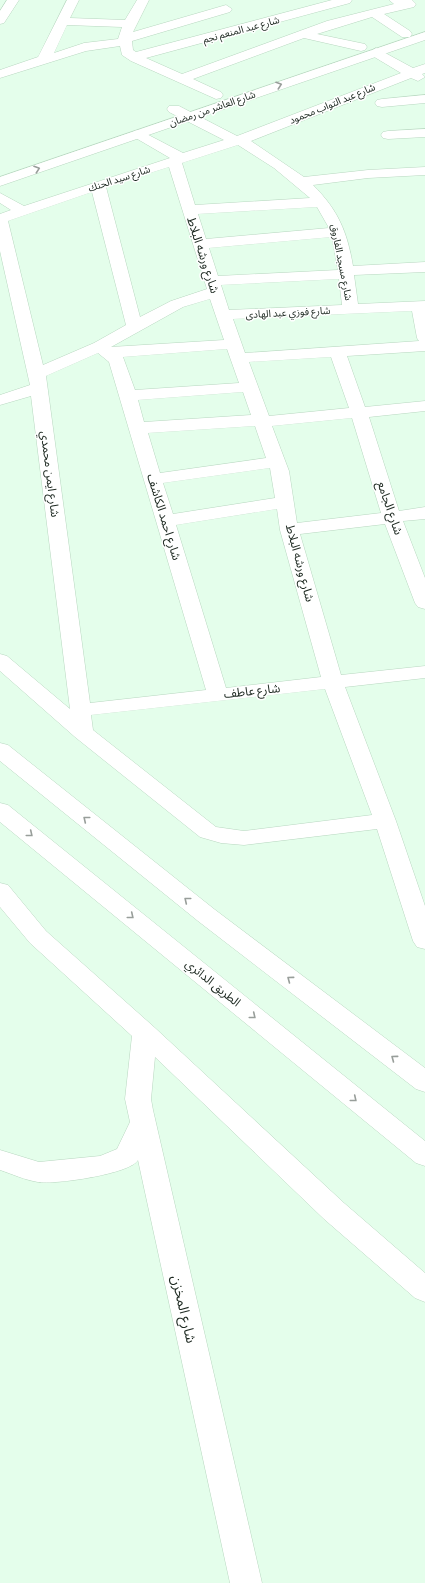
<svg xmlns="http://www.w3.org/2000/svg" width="425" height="1583" font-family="Manrope,'Noto Sans Arabic',sans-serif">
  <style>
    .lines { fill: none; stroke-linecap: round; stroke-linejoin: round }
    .minor-casing { stroke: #b8d7c0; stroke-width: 1 }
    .major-casing { stroke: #b8d7c0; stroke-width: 1 }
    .highway-casing { stroke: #b8d7c0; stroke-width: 1 }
    .minor { fill: #fff; fill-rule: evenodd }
    .major { fill: #fff; fill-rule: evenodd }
    .highway { fill: #fff; fill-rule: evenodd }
    .oneway { stroke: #989e9a }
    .labels { text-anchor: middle; stroke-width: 3; stroke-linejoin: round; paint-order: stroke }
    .far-street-label { font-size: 10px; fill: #1b271f; stroke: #fff }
    .street-label { font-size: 12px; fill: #1b271f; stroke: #fff }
    .near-street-label { font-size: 14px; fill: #1b271f; stroke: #fff }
  </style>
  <rect width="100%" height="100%" fill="#e4feeb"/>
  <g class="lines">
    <defs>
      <path id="minor" d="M7 0H19L4 23 0 24V11Z
        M67 0H79L70 18 125 20 137 0H149L133 32 226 5 232 9 230 12 132 41 133 50 136 52 332 0H352L350 3 146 58 182 74 327 21 394 4 389 0H412L416 4 414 7 384 14 410 31 412 34 410 37H402L372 17 317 34 365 44 367 47 365 50 361 51 304 38 193 79 221 92 223 95 221 98 216 99 131 61 122 55 120 46 86 51 0 78V70L38 57ZM67 25 122 27 118 39 84 43 54 53Z
        M376 48 413 68 425 64V73L422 74 425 77 418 81 411 78 251 141 304 177 368 170 425 167V175L368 178 313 185C338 210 347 231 353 266L425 262V272L354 275 358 304 425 301V351L347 356 365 407 425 401V411L369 417 399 511 425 507V519L403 521 425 578V609L418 607 415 603 385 524 300 534 341 675 425 666V678L345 687 396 821 425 906V949L417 947 413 941 377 829 244 845 221 843 200 837 75 737 0 671V654L7 656 70 709 31 396 0 405V395L30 385 0 251V214L11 210 0 203V193L24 206 170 158 134 137 132 134 134 131 139 130 183 153 224 140 169 112 167 109 169 106H179L237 136 401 73 371 55 370 52ZM238 145 274 168 310 198 195 205 182 163ZM169 167 207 289 171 301 140 317 106 187ZM92 192 126 325 94 343 43 365 8 221ZM317 207 329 228 206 239 198 214ZM332 237 338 270 218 276 209 248ZM339 279 342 305 229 310 221 285ZM210 299 224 340 111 347 183 307ZM412 311 417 338 419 341 245 353 233 319ZM227 349 239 383 135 390 123 357ZM98 353 109 362 206 690 90 703 46 376ZM331 357 349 408 269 416 249 362ZM243 392 251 415 144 422 138 400ZM352 418 381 513 297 523 289 471 272 426ZM255 426 266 458 160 473 148 433ZM270 468 275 498 173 514 163 483ZM277 509 280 530 321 677 226 688 176 525ZM325 689 372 815 244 831 216 827 93 730 91 715Z
        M425 95V103L382 107 377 106 375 103 377 100 382 99Z
        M425 129V137L388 139 383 138 381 135 383 132 388 131Z
        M0 883 8 885 46 931 154 1027 344 1203 425 1273V1302L415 1298 324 1219 155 1057 151 1099 153 1110 262 1583H230L138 1160C131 1174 53 1185 38 1182 25 1180 12 1174 0 1170V1150L39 1162 100 1156 117 1149 130 1122 125 1099 132 1036 30 943 0 907Z"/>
      <path id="major" d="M425 32V40L0 186V177Z"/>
      <path id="highway" d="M0 743 8 745 214 909 425 1068V1092L416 1089 198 921 0 761Z
        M0 803 8 805 425 1141V1166L416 1163 0 822Z"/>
    </defs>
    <use href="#minor" class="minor-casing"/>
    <use href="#major" class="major-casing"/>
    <use href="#highway" class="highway-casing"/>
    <use href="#minor" class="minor"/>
    <use href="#major" class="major"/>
    <use href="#highway" class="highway"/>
  </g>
  <defs><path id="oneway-chevron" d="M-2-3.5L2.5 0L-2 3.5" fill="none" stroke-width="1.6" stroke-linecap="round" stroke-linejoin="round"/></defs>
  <g class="oneway">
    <use href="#oneway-chevron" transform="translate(279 85) rotate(-19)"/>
    <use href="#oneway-chevron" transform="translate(37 169) rotate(-19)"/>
    <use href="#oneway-chevron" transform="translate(86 819) rotate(-141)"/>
    <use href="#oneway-chevron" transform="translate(30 834) rotate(39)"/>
    <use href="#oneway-chevron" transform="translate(187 900) rotate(-141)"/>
    <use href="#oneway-chevron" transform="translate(131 916) rotate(39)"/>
    <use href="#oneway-chevron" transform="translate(290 979) rotate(-143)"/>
    <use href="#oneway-chevron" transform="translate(253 1016) rotate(39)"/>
    <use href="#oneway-chevron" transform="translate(394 1058) rotate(-143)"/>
    <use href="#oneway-chevron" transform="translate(354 1099) rotate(39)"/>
  </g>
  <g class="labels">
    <g class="far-street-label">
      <text transform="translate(241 29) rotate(-15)" y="4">شارع عبد المنعم نجم</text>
      <text transform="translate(332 103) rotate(-22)" y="4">شارع عبد التواب محمود</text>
      <text transform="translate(212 108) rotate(-19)" y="4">شارع العاشر من رمضان</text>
      <text transform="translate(119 178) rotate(-18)" y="4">شارع سيد الحنك</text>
      <text transform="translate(342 262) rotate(79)" y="4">شارع مسجد الفاروق</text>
      <text transform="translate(288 312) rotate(-3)" y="4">شارع فوزي عبد الهادى</text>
    </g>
    <g class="street-label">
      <text transform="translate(203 255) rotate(72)" y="4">شارع ورشه البلاط</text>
      <text transform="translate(50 474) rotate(83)" y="4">شارع ايمن محمدي</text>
      <text transform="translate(390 508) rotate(71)" y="4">شارع الجامع</text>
      <text transform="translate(164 517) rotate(73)" y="4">شارع احمد الكاشف</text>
      <text transform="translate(300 563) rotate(75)" y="4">شارع ورشه البلاط</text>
      <text transform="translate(252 691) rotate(-6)" y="4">شارع عاطف</text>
      <text transform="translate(213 983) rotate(39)" y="4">الطريق الدائري</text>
    </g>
    <g class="near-street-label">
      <text transform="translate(184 1309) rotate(77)" y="5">شارع المخزن</text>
    </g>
  </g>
</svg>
